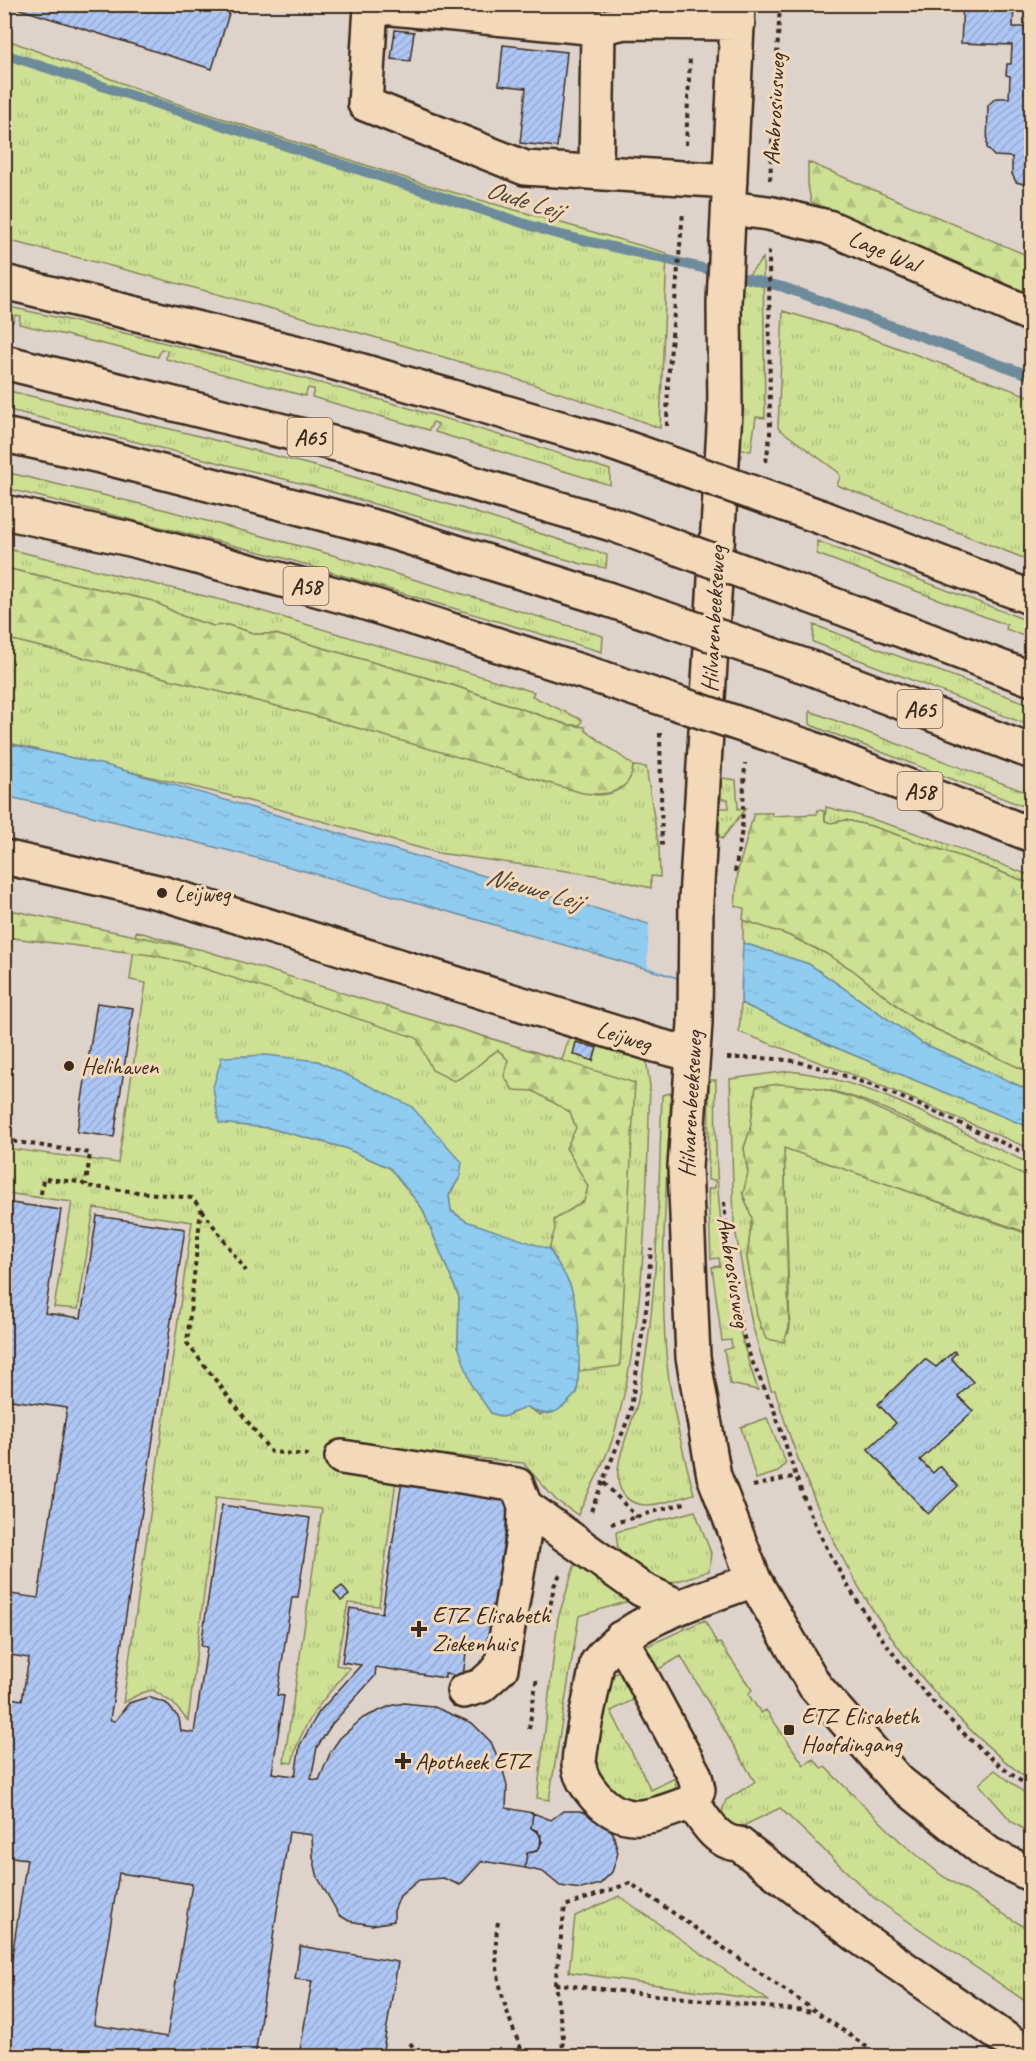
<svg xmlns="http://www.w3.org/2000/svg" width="1036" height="2061" font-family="Caveat,sans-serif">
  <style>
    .grass { fill: url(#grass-tufts); stroke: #848559; stroke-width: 1.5; fill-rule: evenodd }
    .forest { fill: url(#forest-firs); stroke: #848559; stroke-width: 1.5 }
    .water { fill: url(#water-ripples); stroke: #6d8b9b; stroke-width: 1.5 }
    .pier { fill: #ded3cb }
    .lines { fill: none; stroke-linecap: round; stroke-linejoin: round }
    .stream { stroke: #6d8b9b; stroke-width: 10 }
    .building { fill: url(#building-hatch); stroke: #3b2a1e; stroke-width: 1.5; fill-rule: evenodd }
    .minor-casing { stroke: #3b2a1e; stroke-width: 38 }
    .highway-casing { stroke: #3b2a1e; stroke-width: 38 }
    .path { stroke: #3b2a1e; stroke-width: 4; stroke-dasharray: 4.5 4.5; stroke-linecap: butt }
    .minor { stroke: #f3d8ba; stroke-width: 33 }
    .highway { stroke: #f3d8ba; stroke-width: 33 }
    .highway-bridge-casing { stroke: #3b2a1e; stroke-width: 38; stroke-linecap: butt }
    .highway-bridge { stroke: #f3d8ba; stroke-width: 33 }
    .poi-dot { fill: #3b2a1e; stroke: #f3d8ba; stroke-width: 2 }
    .labels { text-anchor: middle; stroke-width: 6; stroke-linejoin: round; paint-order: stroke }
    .shield { fill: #f3d8ba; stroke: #725e4d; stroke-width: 1.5 }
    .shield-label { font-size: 22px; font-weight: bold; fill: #3b2a1e }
    .street-label { font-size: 24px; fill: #3b2a1e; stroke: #f3d8ba }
    .poi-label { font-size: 24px; fill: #3b2a1e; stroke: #f3d8ba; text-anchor: start }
    .water-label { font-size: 26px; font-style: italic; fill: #48423d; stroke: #f3d8ba }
  </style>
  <defs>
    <pattern id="grass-tufts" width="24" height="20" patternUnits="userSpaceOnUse" patternTransform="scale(1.5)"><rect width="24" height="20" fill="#cde094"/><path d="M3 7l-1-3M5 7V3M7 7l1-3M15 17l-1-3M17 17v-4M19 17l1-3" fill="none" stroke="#b1c07f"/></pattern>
    <pattern id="forest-firs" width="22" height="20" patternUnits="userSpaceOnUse" patternTransform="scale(1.5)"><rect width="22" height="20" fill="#cde094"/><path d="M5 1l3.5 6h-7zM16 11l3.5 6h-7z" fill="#b1c07f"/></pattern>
    <pattern id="water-ripples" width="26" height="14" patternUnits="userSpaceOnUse" patternTransform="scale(1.5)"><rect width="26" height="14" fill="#8fccef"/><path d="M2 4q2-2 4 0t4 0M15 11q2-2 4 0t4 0" fill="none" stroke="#7cafcc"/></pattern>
    <pattern id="building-hatch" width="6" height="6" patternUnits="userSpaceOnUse" patternTransform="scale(1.5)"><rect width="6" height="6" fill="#adc6f4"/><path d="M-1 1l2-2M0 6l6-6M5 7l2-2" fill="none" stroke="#96aad1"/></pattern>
  </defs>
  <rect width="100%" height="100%" fill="#ded3cb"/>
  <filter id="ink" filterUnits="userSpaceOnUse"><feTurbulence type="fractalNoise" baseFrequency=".0167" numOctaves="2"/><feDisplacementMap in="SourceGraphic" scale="12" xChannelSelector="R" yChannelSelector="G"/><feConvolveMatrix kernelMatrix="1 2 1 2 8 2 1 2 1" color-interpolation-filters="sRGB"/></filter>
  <g filter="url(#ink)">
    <path class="grass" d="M5 39 172 102 424 184 667 253 660 428C539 383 415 348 291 314 195 288 101 262 5 240Z
      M763 258 765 418 756 417 751 451 734 449 742 283Z
      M5 306C209 350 411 405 610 470V485L435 432 438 424 433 422 429 430 312 397 314 389 308 388 305 396 166 359 167 350 161 349 158 357 19 324 20 316 15 315 13 322 5 321Z
      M783 311 860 334 1031 397V561L837 485 840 477 838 472 778 428Z
      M5 390 191 434 333 471 461 508 607 555 606 568 582 564 312 486 5 409Z
      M5 472 166 510 329 554 603 636 602 652 280 557 5 488Z
      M817 541 1031 622V639L1006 629 1007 625 817 554Z
      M4 548 238 604 534 692 532 696 582 720 580 725H568L455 686 275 634H256L228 625 213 626 182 616 153 601 5 568Z
      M814 625 1031 705V726L813 642Z
      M5 638 305 713 596 795C615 796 631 785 633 766L646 767 659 849 660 877 651 876V888L602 876 438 853 227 795 5 742Z
      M810 711 1031 794V809L813 726 810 724Z
      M722 778 736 780 738 809 746 808 722 839 719 836 720 808H729L728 799H721Z
      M826 807C897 824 964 850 1031 876V884L971 860 871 826 846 820 831 823 825 821Z
      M743 920 788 935 825 953 853 970 914 1019 1031 1073V1091L922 1043 809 964 743 943Z
      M136 931 562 1060 569 1038 646 1059 650 1086C646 1201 646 1319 615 1431 607 1460 590 1488 578 1515L556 1500 523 1463 400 1450 379 1606 348 1603 336 1665 350 1668C324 1698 301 1723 292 1763L284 1762 322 1509 216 1497 188 1721 173 1703 153 1690 141 1693 123 1703 192 1222 94 1208 78 1309 54 1307 72 1202 5 1193V1148L118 1163 146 983 130 980ZM411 1106 460 1177 449 1195 451 1210 466 1221 576 1323 580 1349 577 1393 540 1415 527 1407 502 1417 491 1413 458 1346 459 1297 422 1208 390 1168 345 1148 269 1128 220 1123Z
      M741 1003 827 1044 1031 1128V1149L877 1084 739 1032Z
      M789 1071C876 1080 952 1130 1031 1164V1178C942 1146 856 1071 756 1088L750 1130 744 1148 748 1173 744 1198 752 1217 747 1258 761 1329 788 1334 790 1327 784 1147 1031 1235V1782C898 1681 821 1545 775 1390H771L752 1324 734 1223 730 1079Z
      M709 1080H716C713 1185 722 1291 758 1390L730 1384 724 1350 732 1348 731 1340 722 1341 712 1267 720 1266 719 1258 711 1259 708 1189 715 1188V1180H708Z
      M671 1093C667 1180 659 1267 666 1354 670 1401 682 1448 694 1494 673 1499 637 1517 622 1492 608 1470 633 1425 638 1400 659 1300 658 1196 662 1095Z
      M767 1418 786 1463 778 1472 756 1479 741 1427Z
      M695 1511 711 1553 709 1571 668 1584 629 1568 618 1549 616 1532Z
      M581 1555 632 1600 579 1616 549 1800 537 1798 558 1618 575 1564Z
      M705 1620 717 1644 720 1643 752 1690 748 1694 761 1713 766 1710 804 1765 814 1759 822 1769 825 1767 900 1841 941 1875 1031 1931V2005L874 1898 780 1808 737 1829 730 1824 722 1811 726 1800 755 1782 681 1656 652 1673 643 1659 647 1646Z
      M621 1671 637 1694 635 1699 611 1711 651 1790 675 1778 676 1788C659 1799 640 1807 621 1796 614 1792 604 1785 600 1778 590 1761 606 1698 609 1677Z
      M995 1770 1031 1798V1834L1011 1821 979 1784Z
      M619 1896 769 2001 569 1972 575 1916Z"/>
    <path class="forest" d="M808 162 1031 257V294L811 202 808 185Z
      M5 568 153 601 182 616 213 626 228 625 256 634H275L455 686 568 725 585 727V730L633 765C632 793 604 796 583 793L305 713 5 638Z
      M818 810 824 811 825 821 831 823 846 820 871 826 971 860 1031 884V1073L914 1019 853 970 825 953 788 935 743 920 744 908 735 906 738 870 754 813H772V816L817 814Z
      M5 909 203 950 635 1083 620 1366 579 1371 576 1309 570 1285 549 1249 555 1229 554 1220 584 1201 588 1186 566 1148 576 1128 570 1112 533 1091 513 1090 504 1076 508 1060 498 1050C479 1062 476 1071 454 1081L432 1070 417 1038 184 962 151 955 5 937Z
      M780 1084 814 1087 854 1098 1031 1178V1234L784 1148 789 1327 784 1342 766 1339 757 1316 747 1258 752 1218 743 1194 748 1172 744 1148 750 1130 756 1087Z"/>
    <path class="water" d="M5 743 109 766 741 951 740 996C496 926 253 851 5 796Z
      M743 943 809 964 922 1043 1031 1091V1128L827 1044 741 1003Z
      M266 1055 318 1061 411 1106 462 1162 460 1177 449 1195 451 1211 466 1221 549 1249C556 1261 565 1273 570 1285 582 1315 580 1362 577 1393 559 1411 552 1421 527 1407L503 1417 491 1413 472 1386 458 1346 459 1297 422 1208 390 1168 345 1148 269 1128 219 1123 213 1087 222 1057Z"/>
    <path class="pier" d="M649 922 739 948 740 945 742 946 740 1000 647 966Z"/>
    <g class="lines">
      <path class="stream" d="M4 54 553 233 783 287 1032 376"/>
    </g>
    <path class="building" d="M4 4H232L212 69Z
      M963 4H1014L1013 27H1027L1026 48H1032V186L1016 182 1012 174V157L994 156 987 148 988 105 996 98H1009L1010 76 1006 75 1007 64H1011L1012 45 961 43Z
      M395 30 414 32 410 61 391 59Z
      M503 45 567 52 557 147 520 143 526 88 499 85Z
      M97 1003 133 1008 114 1137 77 1132Z
      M576 1042 597 1048 593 1061 573 1054Z
      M4 1202 61 1210 45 1313 81 1318 97 1216 185 1229 110 1720 115 1721 129 1703 148 1697 166 1703 179 1718 181 1731 194 1733 207 1647 201 1646 222 1505 310 1518 298 1597H292L277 1695 284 1696 272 1773 295 1776 300 1745 319 1712 361 1665 342 1662 350 1608 382 1613 403 1474 512 1490 488 1648 467 1645 463 1677 445 1674V1678L376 1667 375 1676 332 1724 317 1747 311 1779 319 1780 331 1751 340 1738 363 1718 390 1706 404 1703 432 1706 472 1723 491 1742 503 1770 507 1786 506 1808 533 1813 531 1828 541 1835 540 1847 534 1852 527 1853 525 1868 482 1861 460 1885 443 1878 419 1880 400 1896 394 1911V1921L372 1925 349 1921 339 1915 318 1878 313 1857 312 1835 289 1832 255 2056H4V2008L27 1859 4 1856V1697L22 1700 29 1658 4 1654V1593L38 1598 67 1408 4 1399ZM119 1873 192 1884 167 2037 94 2025Z
      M954 1351 956 1353 951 1358 973 1382 958 1396 973 1411 920 1460 933 1473 940 1466 958 1486 928 1514 868 1449 896 1423 878 1404 925 1359 936 1367Z
      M342 1586 349 1595 341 1601 334 1592Z
      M563 1811H580L601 1818 613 1833 618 1853 612 1872 600 1884 581 1889 560 1886 543 1872 525 1868 527 1853 537 1851 542 1842 538 1831 531 1828 533 1813 551 1820Z
      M300 1946 398 1962 382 2056H299L312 1981 295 1979Z"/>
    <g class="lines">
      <defs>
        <path id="minor" d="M738 4 724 303 725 411 696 900 695 1023 685 1167 693 1357 714 1476 754 1580 815 1686 898 1781 989 1854 1032 1875
          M596 172 598 28
          M730 181 525 168 365 104 371 6 598 28 625 22 738 23
          M729 208 768 213 828 227 1032 315
          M4 857 162 893 655 1045 691 1054
          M342 1457 517 1485 525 1506 641 1589 679 1607
          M621 1638 695 1776 698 1790 692 1802C654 1815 626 1831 595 1796 588 1788 579 1775 579 1764 581 1731 592 1696 597 1663 628 1619 705 1598 754 1580
          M464 1691 481 1686 501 1668 524 1533 525 1506
          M692 1802C704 1819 716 1843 739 1844L858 1936 1030 2056"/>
        <path id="highway" d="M4 282 307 355 612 443
          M4 362 356 449 612 524
          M4 435 100 456 382 529 607 599
          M4 512 130 539 353 599 602 678
          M821 517 1032 598
          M810 596 1032 679
          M808 667 1032 752
          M808 747 1032 835"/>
      </defs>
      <use href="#minor" class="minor-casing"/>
      <use href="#highway" class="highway-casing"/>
      <path class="path" d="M686 145 690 56
        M770 180 780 4
        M667 426 668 381 683 212
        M766 462 770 435 769 248
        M660 733 662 849
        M735 872 742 829 745 763
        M727 1058C754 1058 784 1057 810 1065 886 1086 959 1124 1032 1156
        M4 1140 90 1153 86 1185
        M41 1194 43 1179 81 1182 86 1186 192 1198 201 1209 187 1343 271 1452 309 1455
        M724 1202C728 1248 733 1297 745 1341 752 1366 766 1389 775 1413 788 1450 798 1488 815 1524 863 1625 938 1725 1032 1789
        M202 1210 246 1271
        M604 1483 637 1517
        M753 1486 797 1476
        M591 1511 630 1414 647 1303 651 1249
        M611 1524 688 1502
        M549 1613 554 1586 560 1574
        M529 1729 537 1676
        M498 1922C490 1970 506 2013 524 2056
        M555 1984 814 2012
        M410 2043 420 2056
        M562 2056 563 2037 555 1984 565 1906 630 1883 880 2056"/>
      <use href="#minor" class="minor"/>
      <use href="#highway" class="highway"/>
      <defs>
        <path id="highway-bridge" d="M612 443 821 517
          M612 524 810 596
          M607 599 808 667
          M602 678 808 747"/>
      </defs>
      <use href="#highway-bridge" class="highway-bridge-casing"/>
      <use href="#highway-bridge" class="highway-bridge"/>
    </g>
  </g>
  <g class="poi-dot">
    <circle cx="162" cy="893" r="6"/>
    <circle cx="69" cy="1066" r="6"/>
    <path d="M416 1620h6v6h6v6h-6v6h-6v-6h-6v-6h6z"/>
    <rect x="783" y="1724" width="12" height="12" rx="3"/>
    <path d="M400 1752h6v6h6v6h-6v6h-6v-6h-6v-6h6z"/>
  </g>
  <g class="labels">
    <g class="shield">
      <rect x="287.5" y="418" width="45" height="38" rx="4.5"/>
      <rect x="283.5" y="567" width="45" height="38" rx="4.5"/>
      <rect x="897.5" y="690" width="45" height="38" rx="4.5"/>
      <rect x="897.5" y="772" width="45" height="38" rx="4.5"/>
    </g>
    <g class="shield-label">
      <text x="310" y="445">A65</text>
      <text x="306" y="594">A58</text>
      <text x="920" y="717">A65</text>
      <text x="920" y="799">A58</text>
    </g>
    <g class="street-label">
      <text transform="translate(774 109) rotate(-87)" y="8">Ambrosiusweg</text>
      <text transform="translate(884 251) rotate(23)" y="8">Lage Wal</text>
      <text transform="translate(713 619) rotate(-87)" y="8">Hilvarenbeekseweg</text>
      <text transform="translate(624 1036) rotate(17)" y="8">Leijweg</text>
      <text transform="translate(690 1104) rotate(-87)" y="8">Hilvarenbeekseweg</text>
      <text transform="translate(734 1272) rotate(81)" y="8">Ambrosiusweg</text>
    </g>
    <g class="poi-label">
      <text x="174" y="901">Leijweg</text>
      <text x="81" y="1074">Helihaven</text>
      <text x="432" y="1623">ETZ Elisabeth<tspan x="432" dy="28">Ziekenhuis</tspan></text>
      <text x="801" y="1724">ETZ Elisabeth<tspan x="801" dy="28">Hoofdingang</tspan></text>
      <text x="415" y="1769">Apotheek ETZ</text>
    </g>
    <g class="water-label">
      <text transform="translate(524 199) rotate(17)" y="9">Oude Leij</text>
      <text transform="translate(534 888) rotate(16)" y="9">Nieuwe Leij</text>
    </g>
  </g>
  <rect width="1036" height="2061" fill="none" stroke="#f3d8ba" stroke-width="24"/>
  <rect x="12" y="12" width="1012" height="2037" fill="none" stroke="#3b2a1e" stroke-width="2" filter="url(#ink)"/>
</svg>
